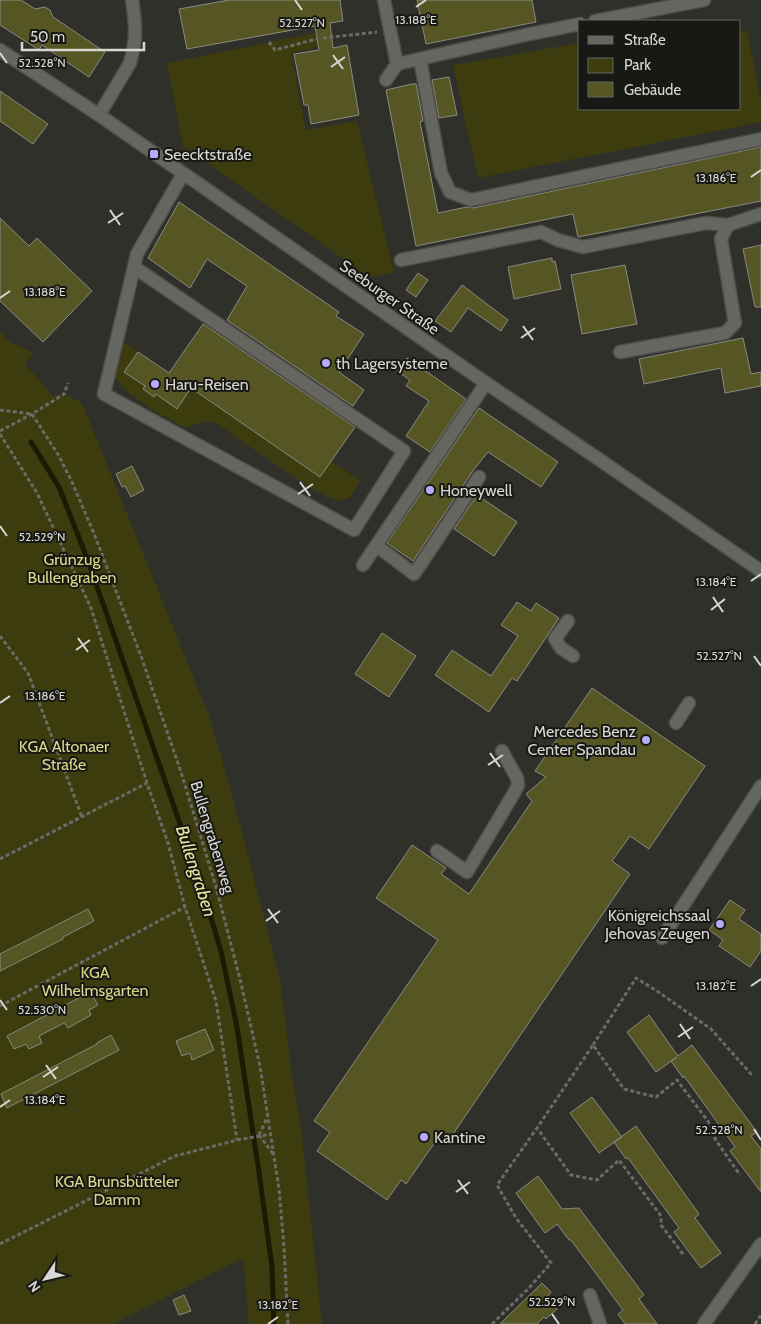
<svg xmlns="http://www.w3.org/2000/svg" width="761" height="1324" font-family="Cabin,sans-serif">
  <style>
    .green { fill: #3d3c0e }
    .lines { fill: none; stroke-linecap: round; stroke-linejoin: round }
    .stream { stroke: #1b1a02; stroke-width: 5 }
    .building { fill: #565625; stroke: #898982 }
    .minor-casing { stroke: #4d4d49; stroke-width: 15 }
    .path { stroke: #6b6b66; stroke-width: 3; stroke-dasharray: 4 2.5; stroke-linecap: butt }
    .minor { stroke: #666660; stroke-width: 12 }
    .ticks { fill: none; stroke: #d7d7d3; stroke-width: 2 }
    .poi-dot { fill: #b4acf9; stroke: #181815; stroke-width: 2 }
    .labels { text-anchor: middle; stroke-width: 4; stroke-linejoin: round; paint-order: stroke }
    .poi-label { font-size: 16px; fill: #d7d7d3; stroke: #181815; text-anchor: start }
    .street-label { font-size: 16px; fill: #d7d7d3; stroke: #181815 }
    .park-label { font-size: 16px; fill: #d9d98b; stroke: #181815 }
    .water-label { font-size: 18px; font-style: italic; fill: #e8e89a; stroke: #181815 }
    .ticks-label { font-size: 12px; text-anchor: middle; fill: #d7d7d3; stroke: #181815; stroke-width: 4; stroke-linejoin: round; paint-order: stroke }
  </style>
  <rect width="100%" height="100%" fill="#30302b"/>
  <path class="green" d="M747 30 761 102V122L478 178 453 65 580 43V109H740V32Z
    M315 33 318 47 291 53 306 130 357 121 394 273 369 277 183 146 167 63Z
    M0 332 10 342 34 353 25 364 53 396 64 394 82 403 208 713 228 779 279 975 293 1081 302 1136 322 1324H249L243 1258 114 1324H0Z
    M125 342 138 352 124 372 145 386 143 389 156 394 177 408 191 389 192 385 204 394 202 396 320 477 331 461 360 480 350 498 338 501 317 492 212 421 185 427 154 411 127 391 114 376 118 350Z"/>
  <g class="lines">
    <path class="stream" d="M31 442 59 487 87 558 199 878 221 951 237 1027 259 1172 272 1267 274 1324"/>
  </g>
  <path class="building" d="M0 0H21L35 9 45 7 50 10 53 17 105 52 89 77 42 45 39 50 0 25Z
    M229 0H340L343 21 330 23 333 48 347 45 359 115 311 124 308 105H304L294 54 319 50 315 26 187 49 179 9Z
    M417 0H532L536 22 426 44Z
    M449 77 457 115 439 118 432 80Z
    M412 84H416L423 121 420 122 438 213 467 207 473 208 761 147V201L578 237 573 214 416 246 386 90Z
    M0 91 48 124 33 144 0 121Z
    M179 202 339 312 336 316 364 334 339 372 364 390 353 406 227 320 247 286 207 259 190 288 148 258Z
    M0 218 29 246 37 238 92 291 43 342 0 301Z
    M761 245V307H755L743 249Z
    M552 258V262L555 261 561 289 514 299 508 267Z
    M625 265 637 324 582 334 571 275Z
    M418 273 428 280 416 297 406 290Z
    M462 285 508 320 501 331 468 308 451 332 435 321Z
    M203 324 355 427 320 477 191 388 177 409 156 394 154 397 143 389 145 386 124 372 138 352 169 373Z
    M743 338 751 374 761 372V386L725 393 721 368 644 384 639 359Z
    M407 358 466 399 430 452 406 436 429 401 406 386 410 380 397 371Z
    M479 408 558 462 541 487 488 452 472 472 413 561 387 543Z
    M132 466 144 490 131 497 125 486 122 487 116 474Z
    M477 495 517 522 494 556 454 529Z
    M517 602 531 611 536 603 559 618 517 681 512 678 489 712 435 675 452 650 491 676 518 636 501 625Z
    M382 633 416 656 389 697 355 674Z
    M592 688 705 766 649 849 630 836 612 861 630 874 449 1140 440 1135 406 1184 401 1180 387 1200 317 1151 330 1132 314 1121 438 940 376 898 412 845 446 868 441 874 469 894 532 801 526 794 546 777 535 771Z
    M730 900 745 910 739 919 761 934V951L750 967 719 946 723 940 709 930Z
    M88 909 94 921 63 937V939L0 971V954Z
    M90 992 98 1005 89 1010 91 1015 68 1028 64 1023 39 1036 42 1043 29 1049 26 1044 14 1049 7 1036Z
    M649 1015 678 1056 692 1045 757 1132 751 1136 761 1149V1192L730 1151 735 1147 684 1076 683 1078 671 1061 677 1057 656 1072 627 1032Z
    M205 1029 214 1050 192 1060 190 1053 182 1056 176 1041Z
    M111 1035 119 1050 7 1108 1 1094 97 1044V1043Z
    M592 1097 622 1137 599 1153 570 1113Z
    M636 1126 699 1214 695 1218 721 1253 701 1268 674 1232 679 1228 628 1158 626 1159 614 1142Z
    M538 1176 562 1209 579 1208 644 1295 639 1299 657 1324H625L618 1314 623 1310 571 1240H569L557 1224 545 1233 516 1193Z
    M542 1283 551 1292 548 1296 559 1307 546 1319 544 1317 537 1324H500Z
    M184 1295 191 1311 179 1315 173 1300Z"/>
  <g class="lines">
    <defs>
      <path id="minor" d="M384 0 397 64
        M595 21 704 0
        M0 50 99 115 486 383 600 460 761 571
        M420 59 441 173 450 192 471 200 761 139
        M386 80 397 64 525 35 580 24
        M99 115 130 63C137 38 136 25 132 0
        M401 260 541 232 558 240 583 247 706 223 728 225
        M134 267 404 451 354 530 104 394 134 267 137 254 183 174
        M620 352 725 333 735 323 721 239 728 225 761 214
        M377 546 414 574 479 477
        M363 565 486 383
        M568 621 555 639 561 648 573 656
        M676 723 689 703
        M437 851 467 872 514 793 518 785 517 778 502 751
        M662 938 761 786
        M590 1295 600 1324
        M704 1324 761 1244"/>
    </defs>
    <use href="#minor" class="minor-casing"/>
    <path class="path" d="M323 38 377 32
      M269 42 275 50 317 39
      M0 410 32 414
      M32 414 59 456 72 482 95 536 141 656 181 772 216 887 240 979 260 1066 279 1189 284 1247 288 1324
      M0 431 32 414 64 394 68 383
      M0 434 37 493 91 608 147 783 168 843 185 907 216 1001 237 1140
      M0 636 28 673 82 817
      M0 859 147 783
      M0 1006 185 907
      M593 1045 636 978 657 991 711 1029 751 1074 754 1075
      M259 1135 274 1155
      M259 1135 267 1118
      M0 1244 175 1156 237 1140 271 1134
      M683 1254 661 1225V1216L619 1160 597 1180 571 1175 537 1128 593 1045 624 1089 656 1097 677 1080 716 1132 715 1139 740 1175
      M492 1324 529 1288 551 1263 516 1218 497 1185 537 1128
      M755 1324 761 1315"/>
    <use href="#minor" class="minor"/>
  </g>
  <path class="ticks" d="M295 0 302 10M416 7 426 0M0 53 7 63M333 55 343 69M331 67 345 57M751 177 761 170M110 210 120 225M108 223 123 213M0 298 10 291M523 326 533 340M521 338 535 328M300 482 310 496M298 494 313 484M0 526 7 536M751 581 761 574M713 597 723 612M711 610 725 599M78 638 88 652M76 650 90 640M754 656 761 666M0 703 10 696M490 753 500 767M488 765 503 755M268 909 278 923M266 921 280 911M751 986 761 979M0 1000 7 1010M680 1024 690 1039M678 1037 693 1027M46 1065 56 1079M43 1077 58 1067M0 1107 10 1100M754 1129 761 1140M458 1180 468 1194M456 1192 470 1182M552 1314 559 1324M268 1324 278 1317"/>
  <g class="poi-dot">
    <rect x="149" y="149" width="10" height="10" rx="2.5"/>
    <circle cx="326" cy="363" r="5"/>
    <circle cx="155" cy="384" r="5"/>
    <circle cx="430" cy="490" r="5"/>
    <circle cx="646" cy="740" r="5"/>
    <circle cx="720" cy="924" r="5"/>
    <circle cx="424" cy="1137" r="5"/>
  </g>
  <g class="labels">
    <g class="poi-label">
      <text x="164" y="160">Seecktstraße</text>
      <text x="336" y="369">th Lagersysteme</text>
      <text x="165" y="390">Haru-Reisen</text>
      <text x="440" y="496">Honeywell</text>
      <text x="636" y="737" text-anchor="end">Mercedes Benz<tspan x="636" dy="18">Center Spandau</tspan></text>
      <text x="710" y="921" text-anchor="end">Königreichssaal<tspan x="710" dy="18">Jehovas Zeugen</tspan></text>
      <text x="434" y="1143">Kantine</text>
    </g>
    <g class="street-label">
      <text transform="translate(390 297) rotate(35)" y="6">Seeburger Straße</text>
      <text transform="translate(213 837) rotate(73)" y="6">Bullengrabenweg</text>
    </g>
    <g class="park-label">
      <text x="72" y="565">Grünzug<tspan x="72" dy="18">Bullengraben</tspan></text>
      <text x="64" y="752">KGA Altonaer<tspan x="64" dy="18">Straße</tspan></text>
      <text x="95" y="978">KGA<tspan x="95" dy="18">Wilhelmsgarten</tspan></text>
      <text x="117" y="1187">KGA Brunsbütteler<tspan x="117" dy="18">Damm</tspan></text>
    </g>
    <g class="water-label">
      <text transform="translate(196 871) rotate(72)" y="6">Bullengraben</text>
    </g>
  </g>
  <g class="ticks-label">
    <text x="416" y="24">13.188°E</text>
    <text x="302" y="27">52.527°N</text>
    <text x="42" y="67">52.528°N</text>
    <text x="716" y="182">13.186°E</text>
    <text x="45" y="296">13.188°E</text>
    <text x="42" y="541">52.529°N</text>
    <text x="716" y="586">13.184°E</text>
    <text x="719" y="660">52.527°N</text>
    <text x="45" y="700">13.186°E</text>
    <text x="716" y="990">13.182°E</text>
    <text x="42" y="1014">52.530°N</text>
    <text x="45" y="1104">13.184°E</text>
    <text x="719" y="1134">52.528°N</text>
    <text x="552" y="1306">52.529°N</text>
    <text x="278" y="1309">13.182°E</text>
  </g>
  <rect x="578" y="20" width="162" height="90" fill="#181815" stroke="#646461"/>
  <rect x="588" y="36" width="25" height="8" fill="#666660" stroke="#646461"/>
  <text x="624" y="45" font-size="15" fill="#d7d7d3">Straße</text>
  <rect x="588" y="58" width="25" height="15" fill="#3d3c0e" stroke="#646461"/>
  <text x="624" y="70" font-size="15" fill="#d7d7d3">Park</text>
  <rect x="588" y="82" width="25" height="15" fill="#565625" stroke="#646461"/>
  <text x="624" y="95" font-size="15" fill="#d7d7d3">Gebäude</text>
  <g transform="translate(45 1279) rotate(235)" stroke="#181815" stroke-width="4" paint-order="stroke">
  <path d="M0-4L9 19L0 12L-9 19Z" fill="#d7d7d3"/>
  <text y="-8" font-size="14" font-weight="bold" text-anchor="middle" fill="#d7d7d3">N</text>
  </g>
  <path d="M22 42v8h122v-8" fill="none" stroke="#d7d7d3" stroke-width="2.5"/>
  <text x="30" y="42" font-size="15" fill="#d7d7d3" stroke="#181815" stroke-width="4" paint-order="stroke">50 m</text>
</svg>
